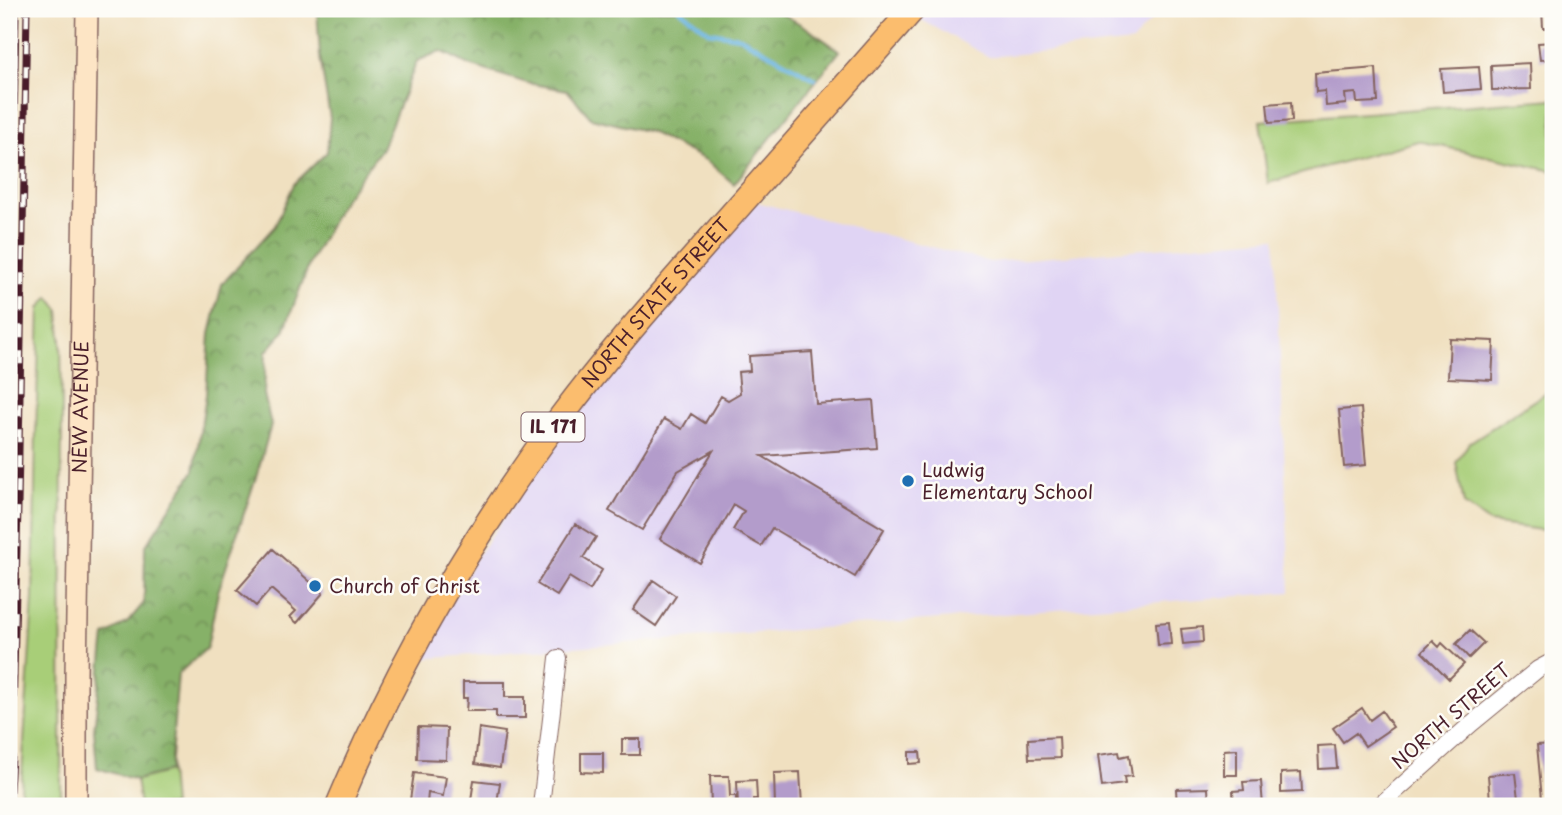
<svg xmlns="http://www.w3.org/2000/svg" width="1562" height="815" font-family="'Playpen Sans',sans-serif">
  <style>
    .built { fill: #e0d4f4 }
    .green { fill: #a8ce78; stroke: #797652; stroke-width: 2 }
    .forest { fill: url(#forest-crowns); stroke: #68684a; stroke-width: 2 }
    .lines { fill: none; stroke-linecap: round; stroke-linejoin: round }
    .stream { stroke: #6ab5e3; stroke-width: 4.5 }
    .building { fill: #b39ccb }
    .minor-casing { stroke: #84635f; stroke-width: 18 }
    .secondary-casing { stroke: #84635f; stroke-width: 24 }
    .primary-casing { stroke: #84635f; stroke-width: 27 }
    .minor { stroke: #fff; stroke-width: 16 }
    .secondary { stroke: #fde5c5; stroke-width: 21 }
    .primary { stroke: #fbbd6e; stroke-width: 24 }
    .rail-casing { stroke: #4a1f2b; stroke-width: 7 }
    .rail { stroke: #fdfcf7; stroke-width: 4.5; stroke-dasharray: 13; stroke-linecap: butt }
    .poi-dot { fill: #1f6fb2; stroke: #fdfcf7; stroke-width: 2.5 }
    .labels { text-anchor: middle; stroke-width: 5; stroke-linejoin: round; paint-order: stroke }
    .shield { fill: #fdfcf7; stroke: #806168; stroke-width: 2 }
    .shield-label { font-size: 18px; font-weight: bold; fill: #4a1f2b }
    .street-label { font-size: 19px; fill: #4a1f2b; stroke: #fdfcf7 }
    .poi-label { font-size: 19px; fill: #4a1f2b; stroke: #fdfcf7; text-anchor: start }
  </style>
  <defs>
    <pattern id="forest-crowns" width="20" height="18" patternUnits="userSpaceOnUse" patternTransform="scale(1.75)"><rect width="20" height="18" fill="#86b168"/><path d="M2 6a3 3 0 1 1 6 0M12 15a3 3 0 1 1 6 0" fill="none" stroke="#708f56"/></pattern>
  </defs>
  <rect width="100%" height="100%" fill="#fdfcf7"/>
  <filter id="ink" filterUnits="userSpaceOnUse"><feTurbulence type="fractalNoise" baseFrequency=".0143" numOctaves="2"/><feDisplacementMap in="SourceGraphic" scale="14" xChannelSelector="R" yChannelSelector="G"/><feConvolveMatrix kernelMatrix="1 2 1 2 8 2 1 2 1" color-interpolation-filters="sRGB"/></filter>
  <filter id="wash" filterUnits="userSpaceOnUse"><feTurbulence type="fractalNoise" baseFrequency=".00686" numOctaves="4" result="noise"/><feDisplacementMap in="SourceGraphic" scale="28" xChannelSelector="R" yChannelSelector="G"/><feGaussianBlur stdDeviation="1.57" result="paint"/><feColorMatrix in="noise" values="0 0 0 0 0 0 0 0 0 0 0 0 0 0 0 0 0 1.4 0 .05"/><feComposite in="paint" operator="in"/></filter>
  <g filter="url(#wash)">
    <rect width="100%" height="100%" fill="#f0e0c0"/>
    <path class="built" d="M927 9H1161L1132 42 989 57 918 18Z
      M756 202 990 262 1275 238 1290 592 418 659 480 552 580 411 677 288Z"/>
    <path class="green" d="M1553 99V171L1418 141 1268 183 1260 121Z
      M49 297 59 309 61 339 62 411 61 806H20L33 598 36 431 40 308Z
      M1553 383V526L1541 530 1490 523 1464 504 1456 463 1469 443 1547 392Z
      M170 771 173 806H140L136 780Z"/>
    <path class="forest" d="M317 9H774L807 28 840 51 734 184 706 160 650 132 591 118 567 90 527 83 469 65 441 51 417 61 382 148 342 202 310 262 284 331 266 352 264 394 271 425 257 474 218 592 207 648 178 674 170 771 136 780 97 768 94 730 105 636 128 622 144 603 145 547 194 471 206 395 210 334 222 284 275 226 294 184 327 152 330 118 320 57Z"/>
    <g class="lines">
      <path class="stream" d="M679 9 709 32 740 37 815 79"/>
    </g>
    <g id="blocks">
      <path class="building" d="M1542 9H1553V28H1543Z
        M1553 42V59L1540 60 1538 43Z
        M1530 63 1531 89 1492 90 1491 65Z
        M1479 67 1481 89 1443 92 1441 69Z
        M1376 68 1378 102 1357 103 1356 93 1345 94 1346 104 1326 106 1325 91 1316 92 1315 73Z
        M1291 102 1292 121 1269 123 1267 104Z
        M1450 339 1494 341 1492 380 1448 378Z
        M812 352 816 404 873 400 877 448 762 456 884 529 855 577 772 528 761 546 733 530 744 511 734 505 700 563 660 539 713 451 678 471 642 530 609 511 664 419 682 429 691 414 705 423 721 396 728 400 740 393 738 372 750 371 749 356Z
        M1361 408 1366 465 1344 467 1339 410Z
        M575 524 596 537 583 558 602 570 590 590 569 577 557 596 537 584Z
        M273 549 323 593 297 623 290 617 296 611 271 589 256 606 237 590Z
        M653 580 676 596 656 626 633 610Z
        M1169 622 1171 644 1158 645 1156 623Z
        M1202 627 1203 642 1183 644 1181 629Z
        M1470 630 1484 643 1469 658 1456 644Z
        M1433 641 1439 647 1442 643 1464 664 1449 679 1422 652Z
        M463 682H505V697H525V718H496V711H466L467 698H463Z
        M1362 708 1370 720 1382 711 1393 727 1365 746 1356 733 1343 742 1333 728Z
        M418 727 447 728 446 760 417 759Z
        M479 728 505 732 500 768 475 764Z
        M1059 737 1060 758 1029 759 1028 739Z
        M622 739H640V755H622Z
        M1553 744V798L1542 799 1537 745Z
        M1335 745 1337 768 1319 769 1318 746Z
        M1237 749V775H1224V750Z
        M909 752H920L921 763 909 764Z
        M1119 752 1120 757 1129 755 1132 776 1124 777 1125 784 1102 787 1098 755Z
        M581 753H603V773L581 772Z
        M800 772 802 806H775L774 773Z
        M1301 772 1302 792 1281 793V773Z
        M414 773 446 777 443 796 428 793 427 803 410 800Z
        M1515 773 1518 799 1490 801 1488 775Z
        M710 776H729L730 796H736V806H711Z
        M474 780 500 783 497 803 471 800Z
        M756 780 757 799H753V806H738L737 781Z
        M1261 781 1263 806H1234L1233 791 1244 790 1243 782Z
        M1208 788 1209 806H1177L1176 789Z"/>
    </g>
  </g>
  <g filter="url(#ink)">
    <use href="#blocks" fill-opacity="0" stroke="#84635f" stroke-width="2"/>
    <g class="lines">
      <defs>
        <path id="minor" d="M541 806 558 658
          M1379 806 1471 724 1538 669 1553 661"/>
        <g id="secondary">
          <path id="s1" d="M76 806V675L87 9"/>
        </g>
        <g id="primary">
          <path id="s2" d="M338 806C396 668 471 537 561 417 607 355 659 297 710 239 778 162 845 85 913 9"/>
        </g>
      </defs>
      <use href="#minor" class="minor-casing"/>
      <use href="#secondary" class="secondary-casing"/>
      <use href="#primary" class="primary-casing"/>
      <use href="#minor" class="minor"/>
      <use href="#secondary" class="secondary"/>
      <use href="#primary" class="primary"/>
      <defs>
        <path id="rail" d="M9 431 16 9
          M9 806 12 757 18 506 27 9"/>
      </defs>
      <use href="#rail" class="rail-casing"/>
      <use href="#rail" class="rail"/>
    </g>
  </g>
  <g class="poi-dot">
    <circle cx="908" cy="481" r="7"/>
    <circle cx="315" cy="586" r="7"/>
  </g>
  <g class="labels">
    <rect class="shield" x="521.5" y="412.5" width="63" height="29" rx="5"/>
    <g class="shield-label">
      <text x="553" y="433">IL 171</text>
    </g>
    <g class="street-label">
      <text dy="7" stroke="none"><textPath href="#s2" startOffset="598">NORTH STATE STREET</textPath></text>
      <text dy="7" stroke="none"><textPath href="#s1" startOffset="399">NEW AVENUE</textPath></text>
      <text transform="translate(1451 716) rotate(-41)" y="7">NORTH STREET</text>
    </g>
    <g class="poi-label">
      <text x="922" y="477">Ludwig<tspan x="922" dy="22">Elementary School</tspan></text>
      <text x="329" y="593">Church of Christ</text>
    </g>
  </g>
  <rect width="1562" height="815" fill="none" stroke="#fdfcf7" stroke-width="35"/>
</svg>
